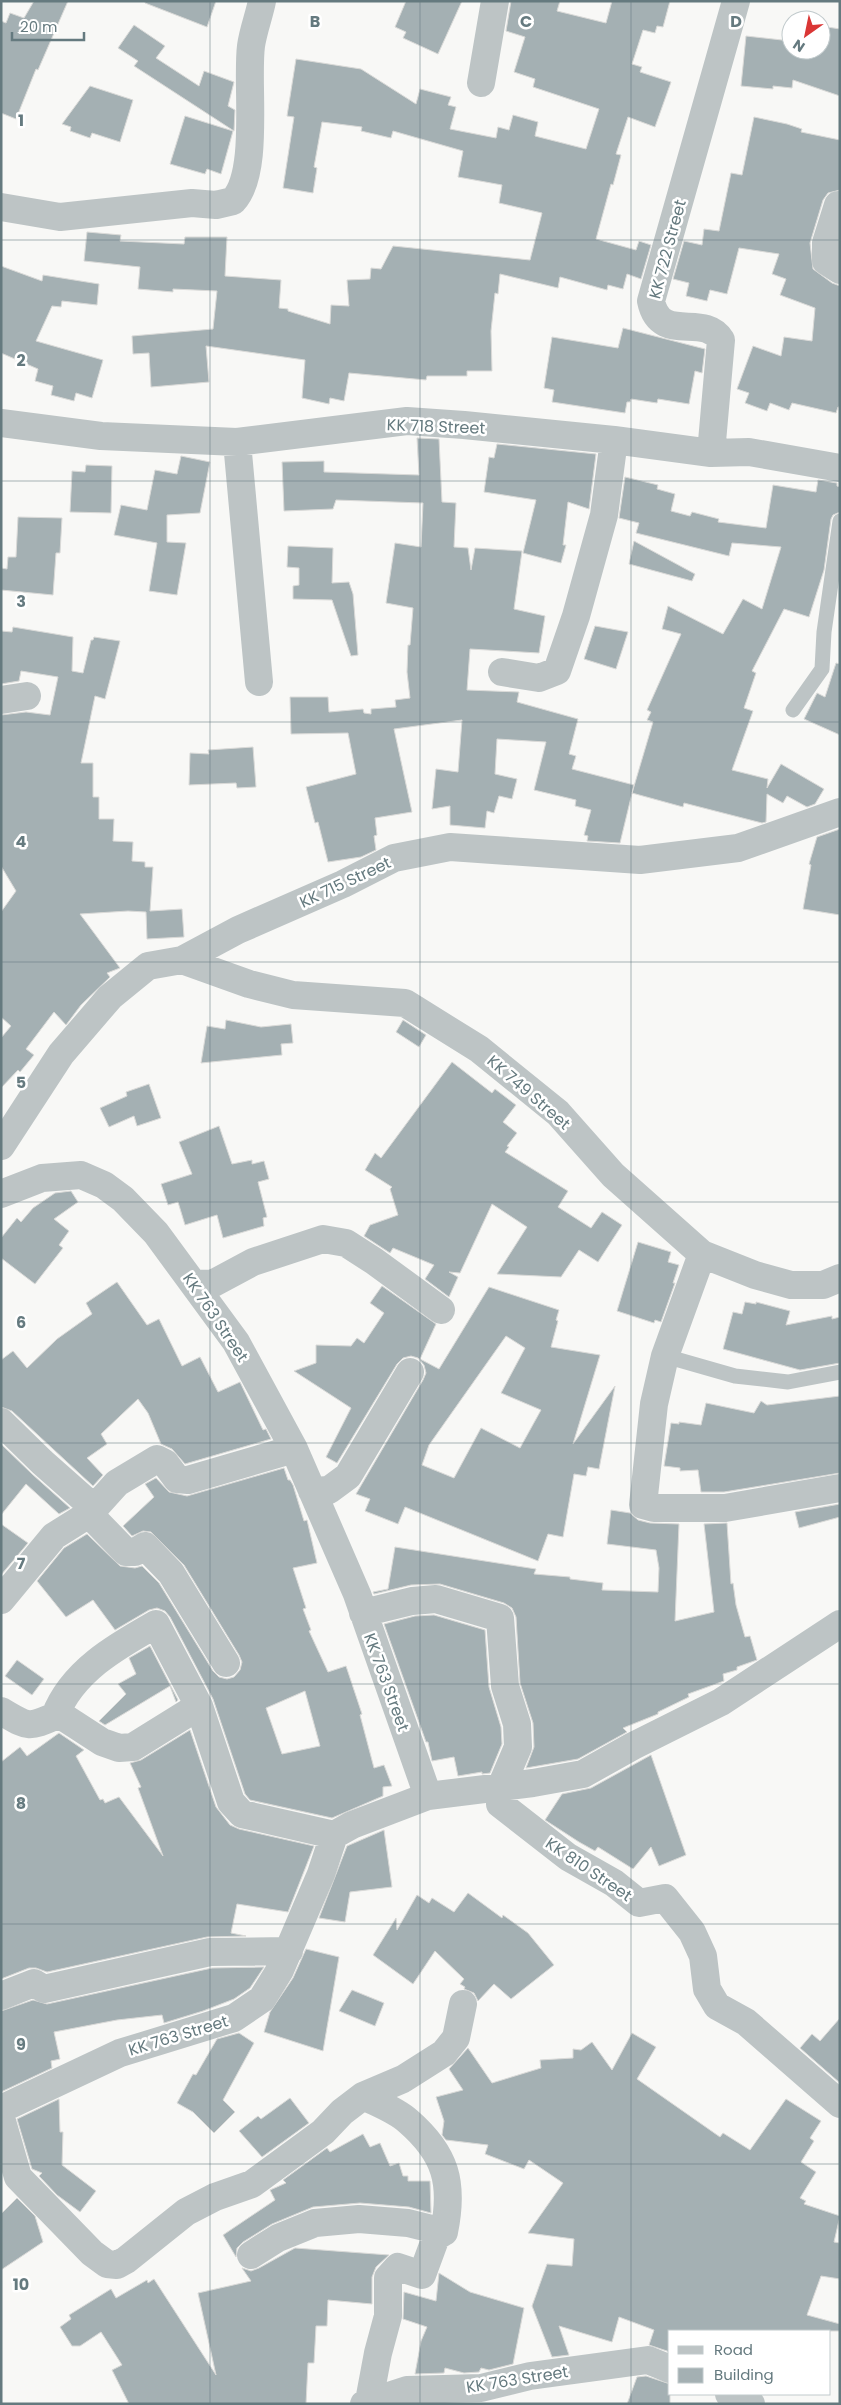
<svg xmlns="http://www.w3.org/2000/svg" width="841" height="2405" font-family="Poppins,sans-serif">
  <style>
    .building { fill: #a4b0b3; stroke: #dadad8; fill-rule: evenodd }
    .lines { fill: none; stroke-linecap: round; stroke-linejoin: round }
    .lane { stroke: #bdc4c5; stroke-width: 15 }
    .street { stroke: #bdc4c5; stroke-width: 28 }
    .grid { fill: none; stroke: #657a7f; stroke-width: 1; stroke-opacity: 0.55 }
    .labels { text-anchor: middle; stroke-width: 5; stroke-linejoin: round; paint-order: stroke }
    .street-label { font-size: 16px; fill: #657a7f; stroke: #fff }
    .grid-label { font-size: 16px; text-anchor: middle; font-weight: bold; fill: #657a7f; stroke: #fff; stroke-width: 5; stroke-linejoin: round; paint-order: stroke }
  </style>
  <rect width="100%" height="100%" fill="#f8f8f6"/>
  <path class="building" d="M34 1H68L38 70 36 69 16 119 1 113V21L6 23 10 13 24 18Z
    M145 1H216L207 27 145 3Z
    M406 1H462L438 54 403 38 406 32 395 27Z
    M511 1H560L557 11 606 23 612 1H670L663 27 657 26 655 33 643 30 632 64 642 67 640 72 671 82 655 127 628 117 616 154 621 155 613 185 611 184 596 239 636 250 639 241 651 245 641 279 627 274 623 289 608 285 607 290 560 277 558 288 500 274 498 294 495 293 491 331 492 371H467V376H427L426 380 349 373 344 401 330 398 329 404 302 398 305 360 206 346 209 382 151 387 149 353 133 354 132 336 213 329 217 291 173 289V292L138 289 140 267 84 261 87 232 121 235 120 241 184 244 185 237H227L225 276 281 280 279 308 288 309V311L330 324 331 305 349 306 347 280 370 279 371 268 381 269 393 246 530 260 542 213 499 203 502 185 458 177 463 151 393 131 391 138 361 131 362 127 322 122 314 167 317 168 313 193 283 188 294 117 287 116 296 59 361 69 416 104 420 89 451 97 448 105 456 107 450 129 496 138 498 127 509 130 513 115 538 122 535 136 586 149 599 109 533 87 535 79 514 72 525 37 506 31Z
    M134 25 165 46 156 58 199 86 204 71 234 82 228 106 235 110 234 131 134 66 138 61 118 48Z
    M821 26 840 29V96L793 80 792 88 773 86V89L741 86 746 36 791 41V50H821Z
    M90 86 133 100 120 142 92 133 90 138 70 131 71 127 62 124Z
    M185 116 233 131 221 174 207 169 205 174 170 164Z
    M754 117 787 124 802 129 801 132 840 140V190L828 193 823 200 810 243 813 269 832 283 840 286V407H838L836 413 792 403 789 410 770 403 767 411 745 403 749 393 737 389 753 346 781 356 784 337 812 341 815 308 780 295 786 279 772 274 779 254 739 248 727 294 710 290 707 301 686 296 689 283 673 279 684 241 702 245 704 229 719 231 731 173 742 175Z
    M1 266 42 281 43 275 99 284 97 305 62 301 61 307 52 306 36 341 103 360 92 398 76 393 74 401 51 395 53 386 35 381 38 369 1 353Z
    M623 328 705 349 702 373 695 371 689 404 658 399 657 403 631 399 630 402H627L625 413 552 402 554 390 544 388 552 337 618 348Z
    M417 438 439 439 442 502 456 503 454 547 468 548 471 570 475 548 522 551 514 609 545 616 539 653 470 649 467 690 519 692 517 702 578 719 569 754 576 756 572 769 634 785 620 843 587 841 588 836 584 835 591 810 575 806 576 800 534 790 546 742 497 739 495 774 517 779 512 799 499 796 494 813 487 811 485 828 450 825V806L432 809 436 769 458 772 462 720 394 729 412 812 375 818 377 835 374 836 376 850 361 857 328 862 318 822 315 823 306 787 356 774 348 733 291 734 290 697H328L329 712 363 709 364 713 371 714V709L396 707 395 700 410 698 407 672 408 645H410L413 608 386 603 395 543 421 547 423 503 336 500 333 509 284 511 282 462 324 461V472L419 475Z
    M497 444 596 454 589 509 568 502 563 545H566L561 563 523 553 536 500 484 492 489 457 494 458Z
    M181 456 210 462 200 513 167 515V542L186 543 177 595 149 591 157 543 114 535 121 505 147 510 155 470 177 474Z
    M86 465 112 466 111 513 70 512 72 471 85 472Z
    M625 477 658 485 657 489 675 494 671 511 690 516 692 512 719 519 718 522 766 528 773 485 816 492 818 480 837 483V486L840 487V512L833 515 831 519 824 570 809 617 784 609 752 671 756 673 744 708 753 711 732 770 768 779 767 788 781 764 824 789 815 804 807 807 787 796 783 803 767 794 766 822 762 823 684 803 683 807 632 793 653 722 647 720 651 712 647 710 681 634 662 629 668 606 723 634 743 599 762 609 781 547 732 543 729 556 636 533 639 523 619 518Z
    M18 517 62 518 60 553H56L53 595 1 590V568L7 569 8 557H16Z
    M634 541 695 574 692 581 629 564Z
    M288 546 333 548 332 583 349 582 353 594 358 655 351 656 332 600 293 599V586L299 585V568L287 567Z
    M595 626 628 632 616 669 584 659Z
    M13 627 73 637 72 671 83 673 91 640H93L94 637 120 641 105 699 95 696 81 763H93V797H99V819H114L113 841 133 842 132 861 145 862V867H153L150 911 182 909 184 937 147 939 146 912 128 911 80 914 120 968 107 973 110 977 81 1005 66 1025 54 1012 26 1049 34 1055 20 1072 18 1070 1 1088V1038L11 1026 1 1017V912L16 891 1 866V715L26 712 50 715 58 677 21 671 19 681 1 684V631L12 632Z
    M836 663 840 664V735L804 719 817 693 825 697Z
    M253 747 256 787 237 788 236 783 189 785 190 753 209 754 208 750Z
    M840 829V915L803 909 811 865 809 864 817 837Z
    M226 1020 261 1027 291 1024 293 1043 281 1044 282 1055 201 1063 207 1026 225 1029Z
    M403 1020 426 1035 419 1047 396 1032Z
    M452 1062 492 1093 495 1089 516 1105 503 1122 517 1133 507 1146 509 1147 505 1152 568 1191 558 1207 591 1228 602 1212 622 1225 598 1262 579 1250 561 1277 497 1274 527 1227 492 1204 460 1273 449 1272 458 1277 449 1297 425 1279 434 1265 393 1248 390 1253 364 1236 370 1225 398 1215 390 1189 392 1187 365 1170 375 1153 381 1158Z
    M149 1084 161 1118 137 1126 134 1116 109 1127 100 1108 127 1096 126 1092Z
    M219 1126 232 1164 252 1160V1164L264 1161 269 1179 258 1182 267 1217 263 1218 264 1226 223 1238 217 1215 185 1225 178 1202 168 1205 161 1184 192 1174 179 1142Z
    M71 1191 78 1202 54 1219 69 1231 59 1245 63 1248 35 1284 1 1258V1238L17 1218 21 1222 33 1208 55 1193Z
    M638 1242 671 1252 668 1262 679 1265 673 1283H675L661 1322 655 1320 654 1323 617 1311Z
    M117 1282 147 1325 159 1319 182 1366 200 1357 218 1392 240 1382 263 1430 266 1429 271 1439 185 1464 172 1449 161 1444 148 1413 138 1399 101 1434 107 1444 87 1458 103 1475 93 1486 12 1411 1 1407V1360L13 1351 27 1368 57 1339 92 1314 86 1303Z
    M382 1286 436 1324 420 1359 439 1369 489 1287 559 1310 556 1320 558 1321 551 1347 600 1355 573 1444 615 1386 599 1469 588 1467 586 1476 574 1474 563 1537 548 1534 538 1561 405 1507 398 1524 365 1511 370 1499 356 1494 423 1380 426 1373 424 1365 418 1358 411 1356 403 1358 397 1364 337 1463 326 1457 351 1408 294 1371 316 1363V1345L351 1346 357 1338 364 1343 384 1313 370 1303ZM506 1336 525 1348 501 1393 541 1410 520 1448 481 1428 454 1478 422 1465 429 1445Z
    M745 1302 756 1304V1302L790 1311 786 1325 832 1316V1319L840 1317V1363L800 1370 723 1349 733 1312 742 1314Z
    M840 1396V1473L724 1492H701L698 1470 680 1471V1468L664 1466 671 1423 679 1424V1422L701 1425 706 1403 754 1413 761 1401 767 1405Z
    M1 1444 32 1474 70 1508 59 1514 26 1484 1 1515Z
    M284 1468 288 1480H290L293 1485 304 1521 307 1520 317 1563 293 1568 306 1608 303 1609 311 1630 309 1631 328 1672 346 1666 362 1714 360 1715 374 1768 384 1765 392 1786 383 1787V1796L332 1818 250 1800 245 1794 213 1699 170 1617 165 1611 157 1608 149 1610 115 1630 93 1600 66 1617 37 1581 64 1548 87 1534 120 1566 135 1568 142 1566 159 1583 213 1671 219 1677 227 1679 234 1677 240 1670 242 1662 239 1655 184 1565 151 1532 143 1531 132 1536 123 1526 154 1497 145 1484 156 1478 169 1492 187 1496ZM305 1691 320 1746 282 1754 266 1708Z
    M840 1504V1517L799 1528 795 1512Z
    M611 1510 630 1513 638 1520 650 1523 679 1524 675 1621 714 1612 704 1524 727 1523 731 1584 733 1583 736 1605 745 1637 750 1636 757 1660 737 1667V1670L723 1674 724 1681 688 1694 689 1697 658 1712V1714L623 1728 627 1732 578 1759 526 1768 534 1747 533 1723 520 1683 516 1617 512 1608 504 1603 440 1584 411 1585 374 1594 373 1592 388 1589 395 1547 536 1569 534 1574 570 1577V1579L603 1583 602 1590 658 1592 659 1568 656 1550 607 1544Z
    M1 1524 28 1543 1 1575Z
    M434 1615 485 1630 489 1687 501 1727 502 1744 490 1773 482 1774V1772L458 1776 454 1757 432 1761 428 1742H426L384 1624 415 1616Z
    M150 1646 178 1700 176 1702 170 1686 105 1725 99 1721 126 1694 118 1684 136 1674 129 1658Z
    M17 1660 44 1679 32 1695 5 1676Z
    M190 1730 216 1807 230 1825 239 1829 314 1846 288 1912 237 1904 231 1933 246 1936 207 1937 47 1972 36 1968H29L1 1979V1762L20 1747 27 1756 59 1733 84 1750 76 1756 100 1800 103 1799 105 1803 119 1797 163 1856 138 1788 141 1787 130 1763 141 1760Z
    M651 1755 686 1855 659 1866 651 1847 633 1869 598 1847 595 1851 579 1842 545 1820 562 1794 591 1788Z
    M384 1830 392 1887 350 1892 345 1922 319 1918 347 1846Z
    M468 1893 502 1918 503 1915 528 1933 554 1965 511 1999 494 1984 478 2001 474 1993 464 1989 465 1987 460 1984 464 1979 435 1951 413 1984 373 1955 396 1918 397 1930 417 1895 429 1903 432 1898 454 1912Z
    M306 1949 339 1957 323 2051 264 2032 270 2012 293 1978Z
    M264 1967 250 1988 234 1999 203 2011 164 2023 162 2015 117 2020 54 2032 60 2059 51 2061 52 2068 1 2092V2011L33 2000 47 2004 212 1968Z
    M352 1990 384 2003 375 2026 339 2011Z
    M840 2018V2083L800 2048 812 2034 820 2041Z
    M239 2033 254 2043 223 2100 235 2112 214 2133 193 2112 177 2103 193 2074 196 2075 217 2039Z
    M632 2033 656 2047 637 2079 720 2137 723 2133 750 2150 786 2099 821 2121 810 2138 814 2141 801 2162 816 2172 800 2198 806 2201 804 2204 840 2216 834 2242 840 2243V2279L821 2276 807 2315 840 2324V2331H670V2352L649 2345 654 2330 619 2317 612 2342 559 2326 569 2355 552 2357 532 2306 547 2264 572 2266 574 2239 528 2233 563 2183 529 2160 524 2169 485 2154 488 2145 446 2140 442 2135 444 2121 436 2097 463 2090 449 2069 468 2048 492 2083 541 2068 540 2060 573 2058V2049L581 2050 592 2042 612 2070Z
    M290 2098 309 2123 262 2157 239 2131 258 2116 261 2119Z
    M59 2099 60 2132H63L62 2165 96 2191 80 2212 57 2195 39 2176 42 2173 32 2169 17 2119Z
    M363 2134 370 2147 380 2143 390 2166 399 2163 403 2176H408V2181H430L431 2213 409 2207 360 2203 313 2207 272 2224 243 2242 237 2248 236 2257 223 2235 275 2200 270 2190 286 2183 283 2180 327 2148 330 2152Z
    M17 2198 35 2216 43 2242 1 2270V2214Z
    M295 2248 389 2255 376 2267 372 2277V2304L328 2300 327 2326H316L314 2363H308L306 2404H129L112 2370 122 2365 101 2332 80 2346H72L60 2327 71 2319 69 2315 111 2289 116 2298 147 2280 148 2283 154 2279 216 2375 198 2293 251 2281 242 2268 251 2271 259 2268Z
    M439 2273 470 2292 524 2308 513 2364 489 2370 481 2368 479 2372 464 2373 445 2368 444 2373 415 2374 421 2341 427 2327 403 2319 404 2292 436 2301Z
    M646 2376 670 2384V2404H627L637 2377Z"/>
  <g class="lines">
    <path class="lane" d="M793 710 822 669 824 632 840 521
      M665 1356 735 1376 788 1382 840 1372"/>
    <path class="street" d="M481 83 495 1
      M838 205 826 243V261L840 270
      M1 207 60 217 192 203 216 205 233 201C260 173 246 84 251 46 253 31 259 16 262 1
      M1 423 101 436 237 442 407 421 464 425 614 440 711 453 749 452 840 468
      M237 442 259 682
      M711 453 721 340C704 312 660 345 651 301L736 1
      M502 672 539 678 557 671 576 616 604 515 614 440
      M1 700 27 696
      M182 960 249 984 293 995 405 1003 479 1049 558 1113 613 1175 702 1254 755 1275 791 1285H823L840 1278
      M1 1146 61 1054 110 997 148 966 182 960 238 930 343 884 394 858 450 847 640 860 738 848 840 812
      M1 1194 42 1178 81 1175 104 1185 123 1199 156 1233 236 1342 294 1449 357 1594 428 1796 352 1825 334 1835 321 1874 280 1970 262 1999 234 2018 120 2053 1 2109
      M702 1254 665 1356 654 1404 643 1505 654 1508H725L840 1488
      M194 1283 212 1284 253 1262 323 1239 346 1243 374 1261 441 1310
      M1 1422 42 1462 94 1508
      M312 1491 329 1490 348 1476 410 1372
      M89 1514 126 1552H135L145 1546 171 1573 226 1663
      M1 1600 54 1536 89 1514 117 1483 157 1459 165 1463 177 1479 188 1480 294 1449
      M363 1613 412 1601 436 1599 500 1618 505 1686 517 1724 518 1747 501 1787 500 1804 568 1857 614 1883 639 1903 665 1898 692 1932 703 1956 707 1989 717 2006 746 2022 840 2104
      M1 1711C27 1726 27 1729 55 1716L65 1718 102 1742 119 1748 133 1747 199 1706
      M55 1716C72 1671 117 1646 156 1624L199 1706 231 1802 242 1814 334 1835
      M428 1796 533 1783 583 1774 633 1746 721 1702 840 1624
      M1 1996 34 1983 44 1989 210 1952 289 1951
      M1 2118 18 2177 92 2253 107 2264 117 2265 126 2260 186 2212 215 2197 252 2184 323 2132 342 2112 363 2096 403 2079 444 2053 456 2038 463 2004
      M251 2255 278 2238 315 2223 359 2219 408 2223 444 2232C454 2183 446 2154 408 2121 396 2110 377 2103 363 2096
      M729 2394 751 2404
      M369 2401 378 2353 388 2316V2278L398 2267 422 2275 436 2237 444 2232
      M364 2404 407 2390 481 2388 530 2376 648 2360 670 2369"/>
  </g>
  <path class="grid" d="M210 1V2404M420 1V2404M631 1V2404M1 240H840M1 481H840M1 722H840M1 962H840M1 1202H840M1 1443H840M1 1684H840M1 1924H840M1 2164H840"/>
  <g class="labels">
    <g class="street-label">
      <text transform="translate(667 249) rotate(-75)" y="6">KK 722 Street</text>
      <text transform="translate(436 426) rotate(2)" y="6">KK 718 Street</text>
      <text transform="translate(345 882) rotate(-25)" y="6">KK 715 Street</text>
      <text transform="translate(529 1092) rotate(41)" y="6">KK 749 Street</text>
      <text transform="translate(216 1317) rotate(56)" y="6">KK 763 Street</text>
      <text transform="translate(387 1682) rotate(70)" y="6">KK 763 Street</text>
      <text transform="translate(589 1869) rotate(34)" y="6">KK 810 Street</text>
      <text transform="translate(178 2035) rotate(-17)" y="6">KK 763 Street</text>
      <text transform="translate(517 2379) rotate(-9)" y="6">KK 763 Street</text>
    </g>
  </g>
  <g class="grid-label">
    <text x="315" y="27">B</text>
    <text x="526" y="27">C</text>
    <text x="736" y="27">D</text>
    <text x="21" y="126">1</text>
    <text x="21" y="366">2</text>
    <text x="21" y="607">3</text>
    <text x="21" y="847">4</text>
    <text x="21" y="1088">5</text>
    <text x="21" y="1328">6</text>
    <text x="21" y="1569">7</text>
    <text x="21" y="1809">8</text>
    <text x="21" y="2050">9</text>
    <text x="21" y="2290">10</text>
  </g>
  <rect width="841" height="2405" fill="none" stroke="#657a7f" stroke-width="5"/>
  <rect x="668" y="2330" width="162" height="65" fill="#ffffff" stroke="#c1cacc"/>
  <rect x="678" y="2346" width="25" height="8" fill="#bdc4c5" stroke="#c1cacc"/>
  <text x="714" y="2355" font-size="15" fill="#657a7f">Road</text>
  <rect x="678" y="2368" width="25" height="15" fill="#a4b0b3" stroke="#c1cacc"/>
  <text x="714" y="2380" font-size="15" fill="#657a7f">Building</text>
  <g transform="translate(806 35) rotate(213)"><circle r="24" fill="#ffffff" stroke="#c1cacc"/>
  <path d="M0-4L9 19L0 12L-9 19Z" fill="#da3635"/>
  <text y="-8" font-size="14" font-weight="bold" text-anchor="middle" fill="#657a7f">N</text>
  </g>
  <path d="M12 32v8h72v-8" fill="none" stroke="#657a7f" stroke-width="2.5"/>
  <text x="20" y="32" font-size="15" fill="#657a7f" stroke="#ffffff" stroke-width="4" paint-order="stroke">20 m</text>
</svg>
